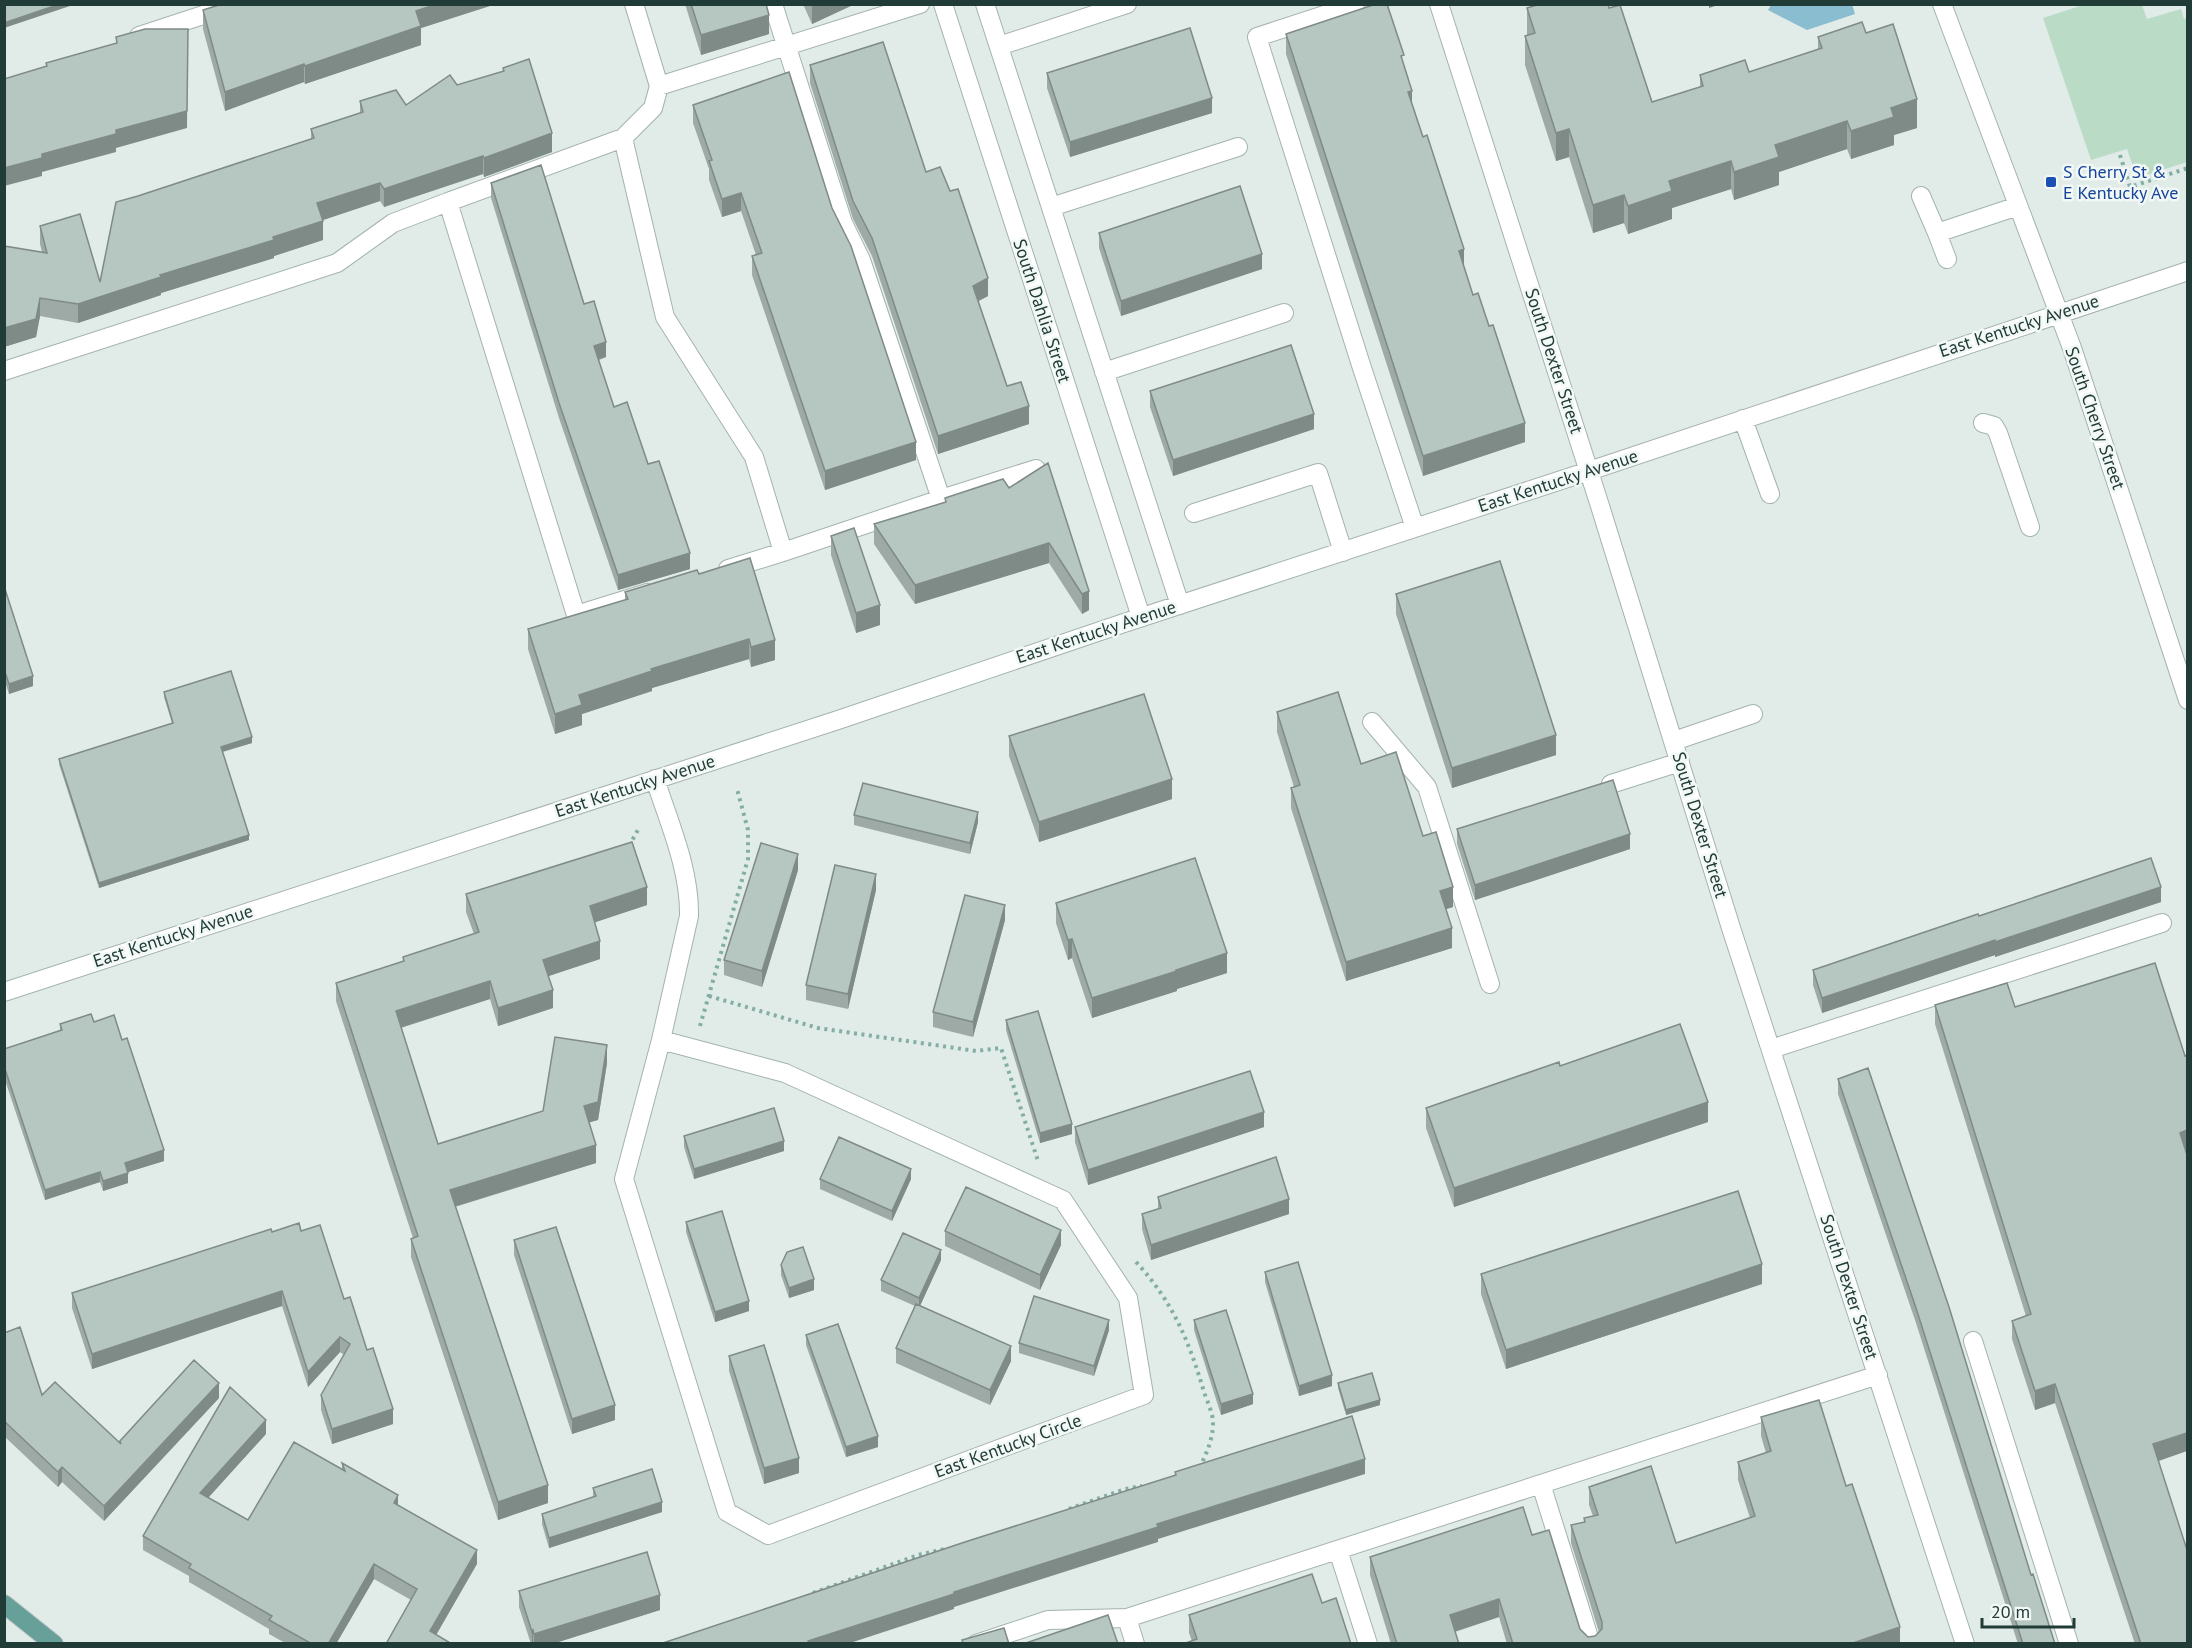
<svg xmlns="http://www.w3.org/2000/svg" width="2192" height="1648" font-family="'PT Sans',sans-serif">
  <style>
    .green { fill: #badcc7 }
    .water { fill: #89bdcf }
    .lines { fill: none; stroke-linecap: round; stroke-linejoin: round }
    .minor-casing { stroke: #a4b3af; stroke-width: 20 }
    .major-casing { stroke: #c1c8c7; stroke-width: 20 }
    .path { stroke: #82aea5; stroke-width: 4; stroke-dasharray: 3 4.5; stroke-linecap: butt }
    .minor { stroke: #fff; stroke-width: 18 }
    .major { stroke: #66a098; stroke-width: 18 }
    .wall { fill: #9daaa6 }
    .shaded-wall { fill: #7f8b87 }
    .building { fill: #b6c6c1; stroke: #7f8b87; stroke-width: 1.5 }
    .transit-dot { fill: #1a4fb4; stroke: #f1f8f5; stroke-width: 2 }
    .labels { text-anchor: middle; stroke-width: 5; stroke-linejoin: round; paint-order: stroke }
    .transit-label { font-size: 18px; fill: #164399; stroke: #f1f8f5; text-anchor: start }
    .street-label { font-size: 18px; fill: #213b37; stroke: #f1f8f5 }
  </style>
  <rect width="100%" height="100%" fill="#e1ebe8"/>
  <path class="green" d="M2086 4 2142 5 2147 19 2181 9 2184 19 2187 18V162L2137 178 2127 149 2091 160 2043 18Z"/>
  <path class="water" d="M1852 4 1855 14 1807 30 1768 10 1771 5Z"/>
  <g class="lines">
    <defs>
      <path id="minor" d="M634 4 659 86
        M773 4 843 223 861 260 941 499 783 552 754 457 665 317 623 138 653 108 659 86 920 4
        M943 4 1141 617
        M985 4 1180 605
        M1439 4 1600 506 1731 928 1965 1644
        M1942 4 2072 348 2188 700
        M1355 5 1257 37 1362 368 1415 528
        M139 36 237 4
        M999 46 1127 4
        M623 138 448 202 576 615 647 593
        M1921 196 1937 233
        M1051 207 1238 147
        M1947 259 1937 233 2018 206
        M4 371 337 263 393 223 448 202
        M1104 372 1284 313
        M1743 419 1770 494
        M1983 423 1994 426 1998 433 2030 527
        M941 499 1036 469
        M1194 513 1318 473 1343 552
        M728 569 783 552
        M1372 722 1427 787 1490 984
        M1674 741 1753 714
        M655 779C669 823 690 869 689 916L661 1040 624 1179 727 1512 768 1535 1144 1395 1128 1298 1063 1200 785 1073 661 1040
        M1611 784 1680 762
        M4 992 838 720 1121 624 1589 471 2188 271
        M1771 1049 2162 923
        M1973 1341 2069 1644
        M1541 1484 1591 1644
        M1338 1550 1368 1644
        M976 1644 1048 1620 1127 1618
        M1135 1644 1127 1618 1878 1375"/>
      <path id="major" d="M4 1604 54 1644"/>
    </defs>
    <use href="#minor" class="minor-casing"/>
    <use href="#major" class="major-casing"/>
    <path class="path" d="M2120 155 2130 187 2188 168
      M629 846 639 828
      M709 996 818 1028 976 1051 1001 1048 1038 1161
      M700 1026 748 859V830L737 789
      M1136 1262C1173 1302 1189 1341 1204 1392 1207 1401 1213 1413 1213 1423 1213 1439 1207 1452 1200 1467
      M1069 1509 1125 1489 1142 1486
      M813 1593 918 1555 945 1549
      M4 1642 6 1644"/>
    <use href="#minor" class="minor"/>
    <use href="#major" class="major"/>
  </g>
  <path class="wall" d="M222 4H496L421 28V45L305 84 304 82 225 111 203 29V10L222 5Z
    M685 4H766L769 34 701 55Z
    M803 4H855L812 24Z
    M1527 8 1652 102 1700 87V75L1749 72 1818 49V37L1866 33 1917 128 1894 135V145L1851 159 1847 149 1779 172V185L1734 200 1731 189 1672 208V219L1628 234 1624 223 1593 233 1569 157 1556 161 1525 65V36H1527Z
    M1286 34 1404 65 1412 104 1464 268 1473 295 1489 326 1525 442 1423 476 1286 54Z
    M810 65 926 172 988 296 978 301 1007 386 1029 424 938 454 872 256 853 219 810 83Z
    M503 68 552 152 484 177 483 174 384 207 380 201 323 220V240L274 256V258L161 293V295L78 323 40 316 36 337 4 347V246L42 252 40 244V226L100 282 138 196 311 139V129L360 114V101L406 105 457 85 503 72Z
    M1047 73 1212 113 1070 157 1047 88Z
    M693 105 832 208 916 460 825 490 752 275V256L756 255 741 211 722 217 709 180V169L693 123Z
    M491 183 584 304 606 357 599 360 614 407 648 464 690 569 618 590 559 418 491 198Z
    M1099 233 1262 269 1121 316 1099 248Z
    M1150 391 1314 429 1173 476 1150 407Z
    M1048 463 1089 610 1082 614 1049 563 915 604 874 544V524L945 502V498L1009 488Z
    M831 536 880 625 856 633 831 555Z
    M699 574 775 660 751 667 749 659 652 688V691L582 714V725L555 734 528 649V629L625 600V592Z
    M4 586 33 686 9 694 4 679Z
    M1396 594 1556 755 1452 788 1396 614Z
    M164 692 252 743 223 752 249 840 99 888 59 764V759L172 723 164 697Z
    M1277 712 1361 764 1423 836 1453 907 1446 909 1452 948 1346 981 1291 808V788L1294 787 1277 732Z
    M1009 736 1172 799 1039 842 1009 756Z
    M854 815 978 822 970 854 854 825Z
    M1457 829 1630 849 1475 900 1457 844Z
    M798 870 762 987 724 975V960Z
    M876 890 848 1009 806 1000V985Z
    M466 894 647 905 595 922 600 959 548 976 553 1008 498 1026 490 999 401 1028 438 1144 543 1111 607 1063 598 1120 589 1122 596 1163 455 1207 548 1503 498 1520 411 1257V1239L413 1238 336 1001V983L403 961V957L474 934 466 912Z
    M2161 902 1995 957V955L1822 1013 1813 985V970L1979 916Z
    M1056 903 1227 973 1177 989V991L1092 1018 1072 958 1068 960 1056 923Z
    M1005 920 973 1037 933 1027V1012Z
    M1935 1005 2185 1056 2187 1055V1149L2186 1150 2158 1461 2187 1644H2135L2055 1403 2035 1410 2012 1339V1321L2026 1316 1935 1024Z
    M1006 1020 1072 1134 1040 1143 1006 1030Z
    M94 1022 122 1040 164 1161 128 1172V1183L103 1191 100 1182 45 1200 4 1077V1049L60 1030V1024Z
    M1560 1066 1708 1122 1454 1207 1426 1128V1108Z
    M1838 1079 2031 1575 2055 1644H2018L1916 1323 1838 1094Z
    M1075 1127H1264L1088 1185 1075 1142Z
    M684 1136 784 1151 694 1179 684 1147Z
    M820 1179H911L892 1221 820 1189Z
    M1158 1197 1289 1214 1151 1260 1142 1229V1214L1158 1209Z
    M686 1222 749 1311 715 1322 686 1232Z
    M301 1231 344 1299 367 1350 393 1424 332 1444 321 1410V1395L344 1355 340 1352 308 1387 282 1306 92 1369 72 1308V1293L272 1232Z
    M945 1231 1061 1245 1040 1290 945 1246Z
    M514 1240 615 1420 572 1434 514 1255Z
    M941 1260 920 1306 1011 1361 990 1405 896 1363V1348L915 1306 881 1291V1280Z
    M781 1265 814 1290 789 1298 781 1275Z
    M1265 1272 1332 1386 1299 1396 1265 1282Z
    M1481 1274 1762 1284 1506 1369 1481 1294Z
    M1194 1320 1253 1404 1221 1415 1194 1330Z
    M1109 1330 1094 1376 1019 1353V1343Z
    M4 1333 42 1395 120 1443V1441L219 1398 104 1521 62 1482 58 1487 4 1436Z
    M806 1335 878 1447 846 1457 806 1345Z
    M729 1356 799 1473 764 1484 729 1371Z
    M1338 1383 1380 1405 1346 1415 1338 1388Z
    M1761 1417 1846 1486 1900 1644H1507L1499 1617 1455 1632 1459 1644H1391L1370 1575V1557L1532 1535 1580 1629 1588 1637 1595 1636 1599 1632 1571 1543V1525L1584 1522V1518L1593 1516 1589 1505V1487L1676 1543 1750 1518 1738 1480V1462L1766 1453 1761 1436Z
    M266 1434 208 1497 248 1520 342 1470V1463L477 1564 386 1644 411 1600 374 1579 336 1644H287L269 1634V1629L189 1582V1576L143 1550V1536Z
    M593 1488 662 1512 549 1548 542 1524V1514L593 1497Z
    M519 1591 660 1610 552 1644H531L519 1607Z
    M1322 1603 1192 1641 1189 1633V1615Z"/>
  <path class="shaded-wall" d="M60 4H76L4 28V23Z
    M437 4H496L421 28V45L305 84V66L416 11Z
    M812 4H855L812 24Z
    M1709 4H1721L1709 8Z
    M769 15V34L701 55V35Z
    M188 29 187 128 116 148V152L42 172V154L116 130Z
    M304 64V82L225 111V92Z
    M1412 91V110L1408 92Z
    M1212 98V113L1070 157V142Z
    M1917 99V128L1894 135V145L1851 159V131L1891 108Z
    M1847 121V149L1779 172V185L1734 200V172L1775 145Z
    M1569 129V157L1556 161V133Z
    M552 133V152L484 177V158Z
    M483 156V174L384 207V189Z
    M42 158V176L4 186V168Z
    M1731 161V189L1672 208V219L1628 234V206L1669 181Z
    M380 183V201L317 222V203Z
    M741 193V211L722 217V199Z
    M1624 195V223L1593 233V205Z
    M323 221V240L274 256V258L161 293V295L78 323V304L160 275Z
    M1464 249V269L1459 251Z
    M1262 254V269L1121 316V301Z
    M988 278V296L973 304V286Z
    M40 298V316L36 337 4 347V328Z
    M606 342V357L594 361V346Z
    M1029 406V424L938 454V436Z
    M1314 414V429L1173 476V460Z
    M1525 423V442L1423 476V456Z
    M916 442V460L825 490V471Z
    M1049 543V563L915 604V585Z
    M690 553V569L618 590V575Z
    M1089 591V610L1082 614V594Z
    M880 605V625L856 633V613Z
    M749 639V659L652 688V691L582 714V725L555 734V714L579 695 651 669Z
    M775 640V660L751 667V647Z
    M33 676V686L9 694V684Z
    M1556 735V755L1452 788V768Z
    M252 737V743L221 752V747Z
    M1172 779V799L1039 842V822Z
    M978 812V822L970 854V843Z
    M1630 834V849L1475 900V885Z
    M249 835V840L99 888V883Z
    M798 854V870L762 987V971Z
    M876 874V890L848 1009V994Z
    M647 887V905L590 924V906Z
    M1453 887V907L1440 911V891Z
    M2161 887V902L1995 957V942Z
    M1005 905V920L973 1037V1022Z
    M1452 928V948L1346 981V962Z
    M1072 939V958L1068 960V940Z
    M1995 940V955L1822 1013V998Z
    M600 941V959L543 978V960Z
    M1227 953V973L1177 989V991L1092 1018V998Z
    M490 981V999L396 1029V1011Z
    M553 990V1008L498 1026V1008Z
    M607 1045V1063L598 1120 584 1124V1106Z
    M1708 1102V1122L1454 1207V1188Z
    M1264 1112V1127L1088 1185V1170Z
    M1072 1124V1134L1040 1143V1133Z
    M2187 1130V1149L2180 1151V1133Z
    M784 1141V1151L694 1179V1169Z
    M596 1145V1163L450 1208V1190Z
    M164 1150V1161L125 1173V1163Z
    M911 1169V1179L892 1221V1211Z
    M100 1172V1182L45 1200V1190Z
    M128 1173V1183L103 1191V1181Z
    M1289 1199V1214L1151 1260V1245Z
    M1061 1230V1245L1040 1290V1275Z
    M941 1250V1260L919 1308V1298Z
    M1762 1264V1284L1506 1369V1350Z
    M814 1279V1290L789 1298V1288Z
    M282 1291V1306L92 1369V1354Z
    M749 1301V1311L715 1322V1312Z
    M1109 1320V1330L1094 1376V1366Z
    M340 1337V1352L308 1387V1372Z
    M1011 1346V1361L990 1405V1390Z
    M1332 1375V1386L1299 1396V1386Z
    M219 1383V1398L104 1521V1506Z
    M2055 1384V1403L2035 1410V1391Z
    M1253 1394V1404L1221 1415V1404Z
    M1380 1400V1405L1346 1415V1410Z
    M615 1405V1420L572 1434V1419Z
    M393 1409V1424L332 1444V1429Z
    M266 1420V1434L200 1507V1493Z
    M2187 1433V1451L2153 1463V1444Z
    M878 1436V1447L846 1457V1447Z
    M799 1458V1473L764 1484V1468Z
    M1365 1459V1474L1158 1539V1542L954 1607V1609L847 1644H808V1641L1157 1524Z
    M62 1467V1482L58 1487V1472Z
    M548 1485V1503L498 1520V1502Z
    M398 1495V1509L394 1503Z
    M662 1502V1512L549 1548V1538Z
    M477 1550V1564L431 1644 430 1631Z
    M374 1564V1579L336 1644H328Z
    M660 1595V1610L552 1644H534V1634Z
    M1499 1599V1617L1450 1633V1615Z
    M1900 1627V1644H1850Z
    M533 1630V1644H532V1632Z"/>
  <path class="building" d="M4 4H60L4 23Z
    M222 4H437L416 11 421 26 305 66 304 64 225 92 203 10Z
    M691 4H766L769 15 701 35Z
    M1376 4H1387L1404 55 1401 56 1412 91 1408 92 1423 137 1427 135 1464 249 1459 251 1473 295 1478 293 1489 326 1493 325 1525 423 1423 456 1286 34Z
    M1540 4H1608L1609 8 1620 5 1652 102 1703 86 1700 75 1745 60 1749 72 1822 48 1818 37 1862 22 1866 33 1893 24 1917 99 1891 108 1894 117 1851 131 1847 121 1775 145 1779 157 1734 172 1731 161 1669 181 1672 191 1628 206 1624 195 1593 205 1569 129 1556 133 1525 36 1535 33 1527 8Z
    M1190 28 1212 98 1070 142 1047 73Z
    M145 29H188L187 111 116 130V134L42 154V158L4 168V79L47 66 46 63 117 43 116 37Z
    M883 42 926 172 940 167 950 191 958 189 988 278 973 286 1007 386 1021 382 1029 406 938 436 872 238 853 201 810 65Z
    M529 59 552 133 484 158 483 156 384 189 380 183 317 203 323 221 273 237 274 240 160 275 161 277 78 304 40 298 36 319 4 328V246L47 253 40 226 80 214 100 282 116 202 138 196 314 138 311 129 363 112 360 101 396 90 406 105 450 75 457 85 504 71 503 68Z
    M789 72 832 208 851 246 916 442 825 471 752 256 762 253 741 193 722 199 709 161 712 160 693 105Z
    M541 165 584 304 594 301 606 342 594 346 614 407 627 402 648 464 659 461 690 553 618 575 559 403 491 183Z
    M1240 186 1262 254 1121 301 1099 233Z
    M1291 345 1314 414 1173 460 1150 391Z
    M1048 463 1089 591 1082 594 1049 543 915 585 874 524 946 502 945 498 1003 479 1009 488Z
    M854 528 880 605 856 613 831 536Z
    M750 558 775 640 751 647 749 639 651 669 652 671 579 695 582 705 555 714 528 629 628 599 625 592 697 570 699 574Z
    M1500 561 1556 735 1452 768 1396 594Z
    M4 586 33 676 9 684 4 669Z
    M231 671 252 737 221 747 249 835 99 883 59 759 173 723 164 692Z
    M1338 692 1361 764 1396 752 1423 836 1436 832 1453 887 1440 891 1452 928 1346 962 1291 788 1300 785 1277 712Z
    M1144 694 1172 779 1039 822 1009 736Z
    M1613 780 1630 834 1475 885 1457 829Z
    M863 783 978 812 970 843 854 815Z
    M632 842 647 887 590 906 600 941 543 960 553 990 498 1008 490 981 396 1011 438 1144 543 1111 555 1037 607 1045 598 1102 584 1106 596 1145 450 1190 548 1485 498 1502 411 1239 418 1236 336 983 404 961 403 957 479 932 466 894Z
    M761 843 798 854 762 971 724 960Z
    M1195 858 1227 953 1176 970 1177 971 1092 998 1072 939 1068 940 1056 903Z
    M2151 858 2161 887 1995 942V940L1822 998 1813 970 1978 914 1979 916Z
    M835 865 876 874 848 994 806 985Z
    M965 895 1005 905 973 1022 933 1012Z
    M2155 963 2185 1056 2187 1055V1130L2180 1133 2187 1155V1433L2153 1444 2187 1550V1644H2141L2055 1384 2035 1391 2012 1321 2031 1314 1935 1005 2007 983 2015 1007Z
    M1038 1011 1072 1124 1040 1133 1006 1020Z
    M91 1014 94 1022 114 1015 122 1040 127 1038 164 1150 125 1163 128 1173 103 1181 100 1172 45 1190 4 1066V1049L62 1030 60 1024Z
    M1680 1024 1708 1102 1454 1188 1426 1108 1559 1062 1560 1066Z
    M1868 1068 1949 1307 2031 1575 2033 1574 2055 1644H2023L1916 1308 1838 1079Z
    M1250 1071 1264 1112 1088 1170 1075 1127Z
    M774 1108 784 1141 694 1169 684 1136Z
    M839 1137 911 1169 892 1211 820 1179Z
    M1276 1157 1289 1199 1151 1245 1142 1214 1161 1208 1158 1197Z
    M966 1187 1061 1230 1040 1275 945 1231Z
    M1738 1191 1762 1264 1506 1350 1481 1274Z
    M722 1211 749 1301 715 1312 686 1222Z
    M299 1223 301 1231 320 1225 344 1299 350 1297 367 1350 373 1348 393 1409 332 1429 321 1395 350 1344 340 1337 308 1372 282 1291 92 1354 72 1293 271 1229 272 1232Z
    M556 1227 615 1405 572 1419 514 1240Z
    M903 1233 941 1250 919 1298 881 1280Z
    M803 1247 814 1279 789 1288 781 1265 787 1252Z
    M1298 1262 1332 1375 1299 1386 1265 1272Z
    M1034 1296 1109 1320 1094 1366 1019 1343Z
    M916 1304 1011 1346 990 1390 896 1348Z
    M1226 1310 1253 1394 1221 1404 1194 1320Z
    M838 1324 878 1436 846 1447 806 1335Z
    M20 1327 42 1395 55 1382 121 1444 120 1441 194 1360 219 1383 104 1506 62 1467 58 1472 4 1421V1333Z
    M764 1345 799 1458 764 1468 729 1356Z
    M1372 1373 1380 1400 1346 1410 1338 1383Z
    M230 1387 266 1420 200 1493 248 1520 294 1442 345 1471 342 1463 398 1495 394 1503 477 1550 430 1631 452 1644H386L417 1589 374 1564 328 1644H312L269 1620 272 1616 189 1568 191 1564 143 1536Z
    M1819 1400 1846 1486 1852 1484 1900 1627 1850 1644H1513L1499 1599 1450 1615 1459 1644H1397L1370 1557 1523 1507 1532 1535 1549 1530 1580 1629 1588 1637 1595 1636 1602 1629V1622L1571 1525 1585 1522 1584 1518 1598 1515 1589 1487 1651 1466 1676 1543 1755 1516 1738 1462 1771 1451 1761 1417Z
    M1352 1416 1365 1459 1157 1524 1158 1527 954 1592V1594L808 1641 809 1644H660L968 1541 1176 1475 1175 1472Z
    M652 1469 662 1502 549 1538 542 1514 596 1496 593 1488Z
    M647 1552 660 1595 534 1634 533 1630 532 1632 519 1591Z
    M1312 1574 1322 1603 1336 1598 1351 1644H1183L1197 1639 1189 1615Z
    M1108 1615 1118 1644H1023Z
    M1004 1628 1009 1644H963L962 1640Z"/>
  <rect class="transit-dot" x="2045" y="176" width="12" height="12" rx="3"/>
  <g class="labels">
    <g class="transit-label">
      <text x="2063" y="178">S Cherry St &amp;<tspan x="2063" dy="21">E Kentucky Ave</tspan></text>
    </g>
    <g class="street-label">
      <text transform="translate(1042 311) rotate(72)" y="6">South Dahlia Street</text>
      <text transform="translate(2019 326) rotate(-18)" y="6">East Kentucky Avenue</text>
      <text transform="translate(1554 361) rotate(72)" y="6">South Dexter Street</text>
      <text transform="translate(2095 418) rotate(71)" y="6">South Cherry Street</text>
      <text transform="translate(1558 481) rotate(-18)" y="6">East Kentucky Avenue</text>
      <text transform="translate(1096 632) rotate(-18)" y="6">East Kentucky Avenue</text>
      <text transform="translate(635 786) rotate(-18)" y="6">East Kentucky Avenue</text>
      <text transform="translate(1700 825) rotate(73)" y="6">South Dexter Street</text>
      <text transform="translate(173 936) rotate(-18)" y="6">East Kentucky Avenue</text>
      <text transform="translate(1849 1287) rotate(72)" y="6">South Dexter Street</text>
      <text transform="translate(1008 1446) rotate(-20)" y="6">East Kentucky Circle</text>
    </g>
  </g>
  <rect width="2192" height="1648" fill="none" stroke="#213b37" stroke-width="12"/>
  <path d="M1982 1618v9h92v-9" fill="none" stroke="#213b37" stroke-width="3"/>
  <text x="1991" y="1618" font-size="18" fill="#213b37" stroke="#f1f8f5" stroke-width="4.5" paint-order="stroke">20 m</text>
</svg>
